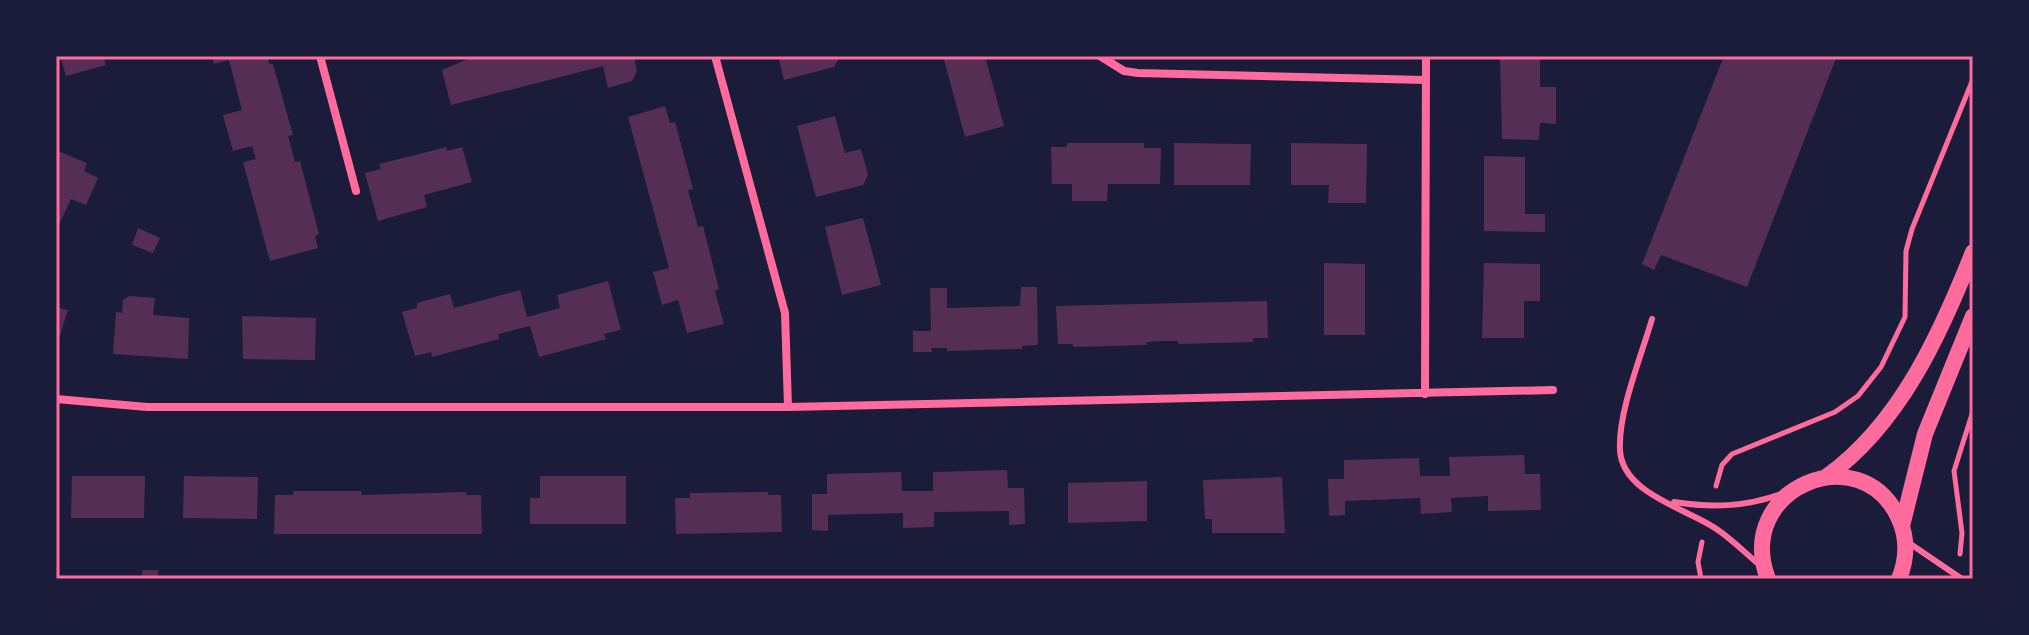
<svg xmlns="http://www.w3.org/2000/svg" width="2029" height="635" font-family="'Archivo Narrow',sans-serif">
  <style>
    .building { fill: #542f53 }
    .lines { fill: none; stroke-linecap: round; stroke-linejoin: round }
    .path { stroke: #ff6b9d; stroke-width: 5 }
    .service { stroke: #ff6b9d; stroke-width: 6 }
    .minor { stroke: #ff6b9d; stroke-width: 8 }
    .secondary { stroke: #ff6b9d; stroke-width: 16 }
    .neatline { fill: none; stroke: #ff6b9d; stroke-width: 3 }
  </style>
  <rect width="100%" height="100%" fill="#1b1b3a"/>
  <path class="building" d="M60 56H103L106 65 66 76Z
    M212 56H267L269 64H273L293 135 288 136 295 162 300 161 319 234 315 236 318 248 270 261 243 162 256 159 252 146 233 151 223 115 242 110 229 60 214 64Z
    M475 56H634L637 71 632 81 608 88 603 66 451 105 442 70Z
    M778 56H840L834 67 784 80Z
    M943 56H985L1004 126 965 137Z
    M1500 56H1540V87H1556V124L1540 123 1539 140 1502 139Z
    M1724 56H1837L1747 287 1661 255 1654 270 1642 264Z
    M665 106 670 123 675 122 693 189 688 190 698 227 703 226 719 289 715 291 724 324 687 333 678 300 662 305 653 272 669 268 628 117Z
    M835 116 845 153 861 149 868 175 863 185 816 197 797 126Z
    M1067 143H1144V148H1161L1160 184H1108L1107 201H1072V184H1052L1051 147H1067Z
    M1174 143 1251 144 1250 185H1174Z
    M1291 143 1367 144 1366 203H1328L1329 185H1291Z
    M447 147V151L462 147 472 182 424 195 427 207 378 221 365 173 381 169 379 164Z
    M56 150 87 163 84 171 98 178 86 205 71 199 56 231Z
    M1484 156 1525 157V214H1545V232L1484 231Z
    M863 218 881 285 842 295 825 227Z
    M138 228 160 238 153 253 132 245Z
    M1324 263 1365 264V335H1324Z
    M1484 263 1540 264V301H1524V338H1482Z
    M608 281 621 330 604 334 606 339 539 357 530 326 498 334 499 339 432 357 431 352 415 356 402 312 417 308V303L450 294 454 308 520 290 527 317 560 308 557 295Z
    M1021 287H1037L1038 345 1022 346V349L947 351V348H931L932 352H913V331H931L930 288H947V308L1020 306Z
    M129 296 155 298 153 315 189 318 188 359 113 354 116 312 122 313 123 300Z
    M1267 301 1268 338H1253V342L1178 344V341H1162L1146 342 1147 345 1073 347V344H1058L1056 306Z
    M56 307 68 310 57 345 56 344Z
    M242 316 316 318 315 360 243 359Z
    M1524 455 1525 474H1540L1541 510 1488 511V496L1451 498 1452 512 1421 514 1420 498 1345 501V515L1329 516 1328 479H1344V460L1419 458 1420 476H1450L1449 457Z
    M1007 470 1008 488H1024L1025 524 1009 525V511L934 512V527L903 528V513L828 515V531L812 530V494H827V474L901 472 902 491H933V472Z
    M72 476H145L144 518H71Z
    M184 476 258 477 257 519 183 518Z
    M540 476H626V524H530V498H540Z
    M1282 477 1285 533H1212V519H1205L1203 480Z
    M1147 481V521L1068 523V483Z
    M294 491H361L362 495 466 492V495H481L482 534H274L275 495H293Z
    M768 492V495H781L782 532 676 534 675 498H690V493Z
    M142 570H158V579H142Z"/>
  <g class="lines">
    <path class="path" d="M1716 486 1722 465 1732 454 1835 412 1858 396 1881 367 1905 317 1906 251 1912 229 1973 79
      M1960 554 1962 533 1954 471 1973 411
      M1701 579 1698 562 1702 542"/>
    <path class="service" d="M1652 319C1641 357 1618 412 1620 450 1622 493 1685 508 1715 528 1732 539 1746 554 1762 567
      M1674 502C1712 508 1745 507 1781 494
      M1909 543 1962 579"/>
    <path class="minor" d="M320 56 356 191
      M715 56 785 313 788 407
      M1100 56 1124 71 1138 73 1426 80
      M1425 394 1426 56
      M56 399 147 407H788L1553 390"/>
    <path class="secondary" d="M1826 477C1900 424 1940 335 1973 252
      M1902 526 1925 434 1973 316
      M1768 579C1733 488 1862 435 1899 519 1908 539 1907 559 1899 579"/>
  </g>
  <rect width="2029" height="635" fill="none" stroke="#1b1b3a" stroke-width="116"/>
  <rect x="58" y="58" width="1913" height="519" class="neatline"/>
</svg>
